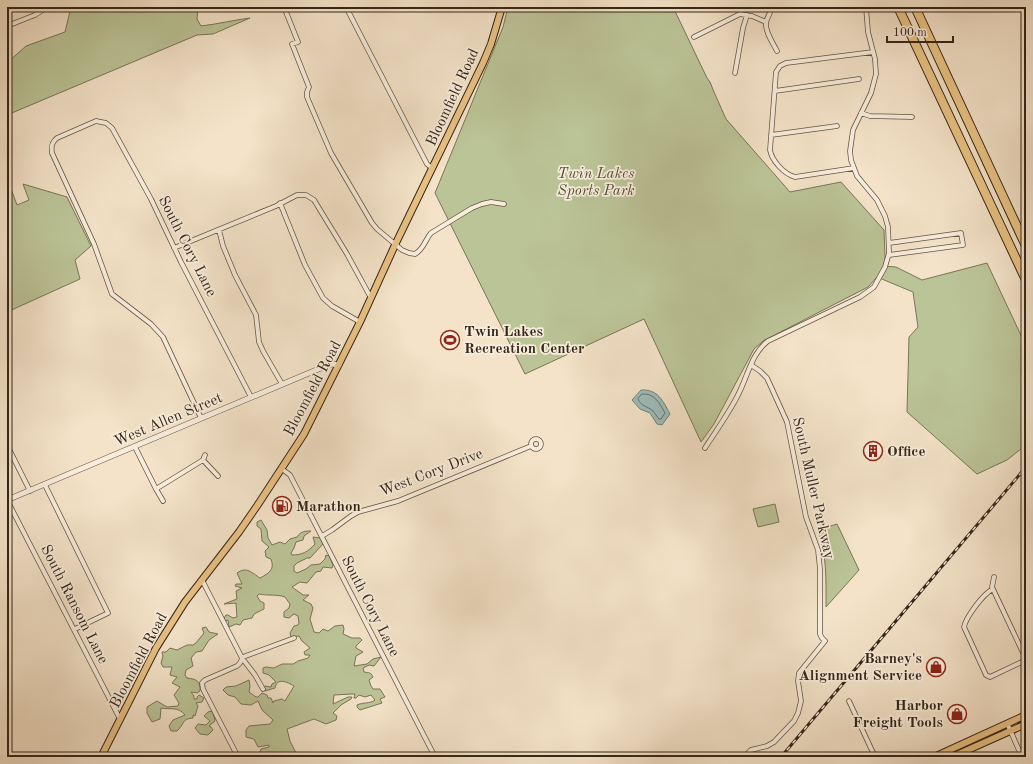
<svg xmlns="http://www.w3.org/2000/svg" width="1033" height="764" font-family="'Old Standard TT',serif">
  <style>
    .green { fill: #bbc497; stroke: #787558 }
    .water { fill: #9dbdbc; stroke: #73817a }
    .lines { fill: none; stroke-linecap: round; stroke-linejoin: round }
    .shore { stroke: #68726a; stroke-width: 1 }
    .minor-casing { stroke: #645544; stroke-width: 5.5 }
    .tertiary-casing { stroke: #645544; stroke-width: 6 }
    .primary-casing { stroke: #342618; stroke-width: 8 }
    .motorway-casing { stroke: #342618; stroke-width: 10 }
    .minor { stroke: #f8eddc; stroke-width: 4 }
    .tertiary { stroke: #f8eddc; stroke-width: 5 }
    .primary { stroke: #eac284; stroke-width: 6 }
    .motorway { stroke: #eac284; stroke-width: 8 }
    .rail-casing { stroke: #342618; stroke-width: 3 }
    .rail { stroke: #f8eddc; stroke-width: 1.5; stroke-dasharray: 4.5; stroke-linecap: butt }
    .labels { text-anchor: middle; stroke-width: 3.5; stroke-linejoin: round; paint-order: stroke }
    .street-label { font-size: 15px; fill: #342618; stroke: #f8eddc }
    .park-label { font-size: 15px; font-style: italic; fill: #564e38; stroke: #f8eddc }
    .poi-label { font-size: 15px; font-weight: bold; fill: #342618; stroke: #f8eddc; text-anchor: start }
  </style>
  <rect width="100%" height="100%" fill="#f4e3c9"/>
  <filter id="stains"><feTurbulence type="fractalNoise" baseFrequency=".005" numOctaves="4"/><feColorMatrix values="0 0 0 0 .2 0 0 0 0 .09 0 0 0 0 .02 0 0 0 .5 -.17"/></filter>
  <radialGradient id="worn" r=".72"><stop offset=".6" stop-color="#630" stop-opacity="0"/><stop offset="1" stop-color="#630" stop-opacity=".3"/></radialGradient>
  <path class="green" d="M71 7H198L197 19 201 26C218 24 234 20 250 18L213 34 197 35 7 115V63L26 46 65 32Z
    M508 7H673L707 78 710 82 714 92 726 119 790 192 841 182 884 230 885 257 884 266 896 267 922 280 987 263 1026 346V445L1007 460 977 474 907 412 909 337 918 327 913 292 877 277 868 287 763 341 754 349 714 424 701 442 644 319 525 374 435 193 503 27Z
    M7 178 17 205 29 200 23 184 67 197 91 246 75 260 80 279 7 312Z
    M775 504 779 522 758 527 753 509Z
    M261 520 267 530 268 538 272 545 280 542 285 544 290 539 297 537C301 531 305 531 311 531L304 536 303 540 296 542 294 548 291 553 292 555C302 555 308 552 315 544L313 537 320 538 323 544 310 558H307L297 563 294 566V571L297 573 306 569 311 565 320 564 325 559 326 555 329 556 333 565 332 568 323 567 321 571 316 572 307 583 300 582 292 587 303 595H309L303 600 311 604 313 608 310 619 314 632 319 633 323 629 328 631 335 626 343 625 344 629 343 634 352 638H360L362 640 356 646V648L363 652 356 656 354 666 367 664 373 659 381 657 374 666 369 665 363 668 364 672C369 673 371 672 373 677L369 680 371 686 373 689H380L385 697 380 699 382 703 360 710 357 707V705C363 702 370 704 375 700L371 695 365 697 359 695 356 698H354L355 694H352L334 695 333 704 348 697H352L351 699 341 705 333 713 337 716 336 720 326 724 314 719 287 729 290 741 298 757H249V755L253 754 256 756 260 752 261 749 269 747V745L258 747 254 739 246 737V730L249 726 270 724 273 720 262 710 258 701 251 705 241 704 235 697 228 695 223 690 226 687 236 686 249 680 250 686 249 692 256 697H258L262 693 267 695 268 698H271L273 703 274 701 282 699 285 701 294 686C287 682 277 677 275 688L265 691 264 689 265 686 271 687 272 684 276 682 269 675 263 673V668L266 667 274 668 282 664H293L298 661 308 658 310 655H305L304 652 310 648 302 641 299 636 291 637 290 633 294 626 298 625 299 623 298 616 294 614 289 618 284 617V612L289 608 290 604 285 597C277 594 268 596 259 594L257 596 260 601 264 603V609L254 614 252 618 243 620 240 625 236 624 229 627 228 620 225 621 224 618 226 615H228L233 618 237 617 236 603 224 604 237 599 236 591 242 588 235 586 236 584H242L237 573C247 566 252 573 260 578 269 573 275 570 271 559L266 557 265 551 269 547 262 541 261 529 257 526V522Z
    M837 524 859 570 826 607C826 580 827 555 818 530Z
    M206 627 209 632 218 634 209 640 202 651 196 652 191 658 193 666 186 670 185 675 187 678C196 679 201 681 200 691L197 693 191 692 194 696V699H197V697L199 695 204 698 202 702 196 703 198 706 195 716 193 715V718C181 719 185 724 177 731H171L169 726 173 720 185 715C178 706 170 710 161 708L160 719 152 722 147 713V707L157 701 167 707 178 706 179 703 174 695 180 687 172 683 177 677 170 675 172 667H163L161 663 163 656 162 652H166L170 648 177 650 187 645H193L196 643 204 633 202 628Z
    M212 711 214 716 215 721 209 726 211 727 213 730 208 735 200 734 195 728 198 724 206 725 210 721 204 716 208 712Z"/>
  <path class="water" d="M641 390C658 389 663 401 670 414L662 425 657 424 650 413 640 409 632 400Z"/>
  <g class="lines">
    <path class="shore" d="M642 394C655 393 660 404 665 413L661 419H659C657 417 655 413 653 411 648 406 641 407 638 399Z"/>
    <defs>
      <path id="minor" d="M284 7 298 42 292 44 309 87 307 92V97L331 153 372 223 377 229 402 250 409 253 415 254C424 249 425 240 431 233L472 208 482 204 491 202 504 204
        M346 7 427 164 432 168
        M772 7C771 12 767 17 766 23 765 32 773 43 777 51
        M7 26 35 15 44 9 43 7
        M694 37 740 14 752 16 766 22
        M735 73 743 28 747 15
        M775 91 859 79
        M861 113 870 116 912 117
        M771 135 837 126
        M854 168 795 177C784 174 772 161 770 150L776 72 780 66 786 63 873 52
        M280 203 305 265 323 298 332 306 360 322
        M219 230 223 246 235 275 256 315 259 342 263 351 282 384
        M174 248 276 206 297 195H306L314 200 347 254 371 298
        M889 255 963 245 961 233 889 243
        M201 418 163 337 151 324 112 294 94 244 52 153C51 146 52 142 57 138L96 121 106 123 112 128 151 199 181 262 251 397
        M531 444a5 5 0 1 1 10 0a5 5 0 1 1-10 0Z
        M7 445 30 491
        M135 447 156 489
        M705 448C716 431 729 413 738 395 748 376 751 354 768 341L860 297 874 287 885 267 889 253 888 227 885 216 877 200 857 176 851 160 850 151 853 130 871 93 876 74 875 59 868 32 866 7
        M205 455 203 460 218 476
        M282 469 290 475 306 506 435 757
        M45 485 108 613 75 629
        M7 500 120 719
        M163 501 156 489 203 460
        M322 536 332 530 351 516 358 512 398 501 531 446
        M994 577 992 587 1026 659
        M202 580 242 658 255 675 263 689
        M993 589C983 594 966 617 964 627L986 675 990 677 1026 660
        M849 701 875 757
        M1007 723 1022 757
        M238 757 203 689 202 683 205 680 237 666 240 663 243 657 294 638
        M744 757 751 750 767 746 774 742 794 721 798 713 801 701 798 681 799 673 825 641 822 638 820 634V569L818 550 806 517 787 422 767 378 760 371 751 365"/>
      <path id="tertiary" d="M7 500 321 368 331 364 339 365"/>
      <path id="primary" d="M101 757 156 648 185 602 239 532 257 506 304 434 360 322 395 245 483 63 491 44 502 7
        M934 757 1026 715
        M952 757 1026 724"/>
      <path id="motorway" d="M898 7 1026 280
        M915 7 1026 246"/>
    </defs>
    <use href="#minor" class="minor-casing"/>
    <use href="#tertiary" class="tertiary-casing"/>
    <use href="#primary" class="primary-casing"/>
    <use href="#motorway" class="motorway-casing"/>
    <use href="#minor" class="minor"/>
    <use href="#tertiary" class="tertiary"/>
    <use href="#primary" class="primary"/>
    <use href="#motorway" class="motorway"/>
    <defs>
      <path id="rail" d="M781 757 1026 467"/>
    </defs>
    <use href="#rail" class="rail-casing"/>
    <use href="#rail" class="rail"/>
  </g>
  <defs>
    <symbol id="stadium-ring" viewBox="-11 -11 22 22"><circle r="9.5" fill="#f8eddc" stroke="#8f2418" stroke-width="1.5"/><path d="M0-5a6.5 5 0 1 0 0 10a6.5 5 0 1 0 0-10ZM-3.5-1.8h7v3.6h-7Z" fill="#8f2418"/></symbol>
    <symbol id="building-ring" viewBox="-11 -11 22 22"><circle r="9.5" fill="#f8eddc" stroke="#8f2418" stroke-width="1.5"/><path d="M-4-6H4V6H1V3H-1V6H-4ZM-2.5-4.3h1.7v1.8h-1.7ZM.8-4.3h1.7v1.8H.8ZM-2.5-1h1.7V.8h-1.7ZM.8-1h1.7V.8H.8Z" fill="#8f2418"/></symbol>
    <symbol id="fuel-ring" viewBox="-11 -11 22 22"><circle r="9.5" fill="#f8eddc" stroke="#8f2418" stroke-width="1.5"/><path d="M-5.5-6h7V0h2V4h1.3V-2.5L3-4.5l.8-.8L6-3V5H2.5V1h-1V6h-7ZM-4.2-4.7v3.2H.2V-4.7Z" fill="#8f2418"/></symbol>
    <symbol id="shop-ring" viewBox="-11 -11 22 22"><circle r="9.5" fill="#f8eddc" stroke="#8f2418" stroke-width="1.5"/><path d="M-5-2.5h2.3a2.7 3.5 0 0 1 5.4 0H5L5.5 6h-11ZM-1.5-2.5h3a1.5 2.3 0 0 0-3 0Z" fill="#8f2418"/></symbol>
  </defs>
  <g fill-rule="evenodd">
    <use href="#stadium-ring" x="439" y="329" width="22" height="22"/>
    <use href="#building-ring" x="862" y="440" width="22" height="22"/>
    <use href="#fuel-ring" x="271" y="495" width="22" height="22"/>
    <use href="#shop-ring" x="925" y="656" width="22" height="22"/>
    <use href="#shop-ring" x="946" y="703" width="22" height="22"/>
  </g>
  <g class="labels">
    <g class="street-label">
      <text transform="translate(452 97) rotate(-65)" y="5">Bloomfield Road</text>
      <text transform="translate(188 246) rotate(63)" y="5">South Cory Lane</text>
      <text transform="translate(312 388) rotate(-62)" y="5">Bloomfield Road</text>
      <text transform="translate(168 419) rotate(-23)" y="5">West Allen Street</text>
      <text transform="translate(431 472) rotate(-21)" y="5">West Cory Drive</text>
      <text transform="translate(814 488) rotate(77)" y="5">South Muller Parkway</text>
      <text transform="translate(75 604) rotate(63)" y="5">South Ransom Lane</text>
      <text transform="translate(371 606) rotate(63)" y="5">South Cory Lane</text>
      <text transform="translate(138 660) rotate(-62)" y="5">Bloomfield Road</text>
    </g>
    <g class="park-label">
      <text x="596" y="178">Twin Lakes<tspan x="596" dy="17">Sports Park</tspan></text>
    </g>
    <g class="poi-label">
      <text x="464" y="336">Twin Lakes<tspan x="464" dy="17">Recreation Center</tspan></text>
      <text x="887" y="456">Office</text>
      <text x="296" y="511">Marathon</text>
      <text x="922" y="663" text-anchor="end">Barney's<tspan x="922" dy="17">Alignment Service</tspan></text>
      <text x="943" y="710" text-anchor="end">Harbor<tspan x="943" dy="17">Freight Tools</tspan></text>
    </g>
  </g>
  <rect width="1033" height="764" fill="none" stroke="#f4e3c9" stroke-width="24"/>
  <rect x="8" y="8" width="1017" height="748" fill="none" stroke="#342618" stroke-width="2"/>
  <rect x="12" y="12" width="1009" height="740" fill="none" stroke="#342618"/>
  <path d="M887 36v6h66v-6" fill="none" stroke="#342618" stroke-width="2"/>
  <text x="893" y="36" font-size="12" fill="#342618" stroke="#f8eddc" stroke-width="3" paint-order="stroke">100 m</text>
  <rect width="100%" height="100%" filter="url(#stains)"/>
  <rect width="100%" height="100%" fill="url(#worn)"/>
</svg>
